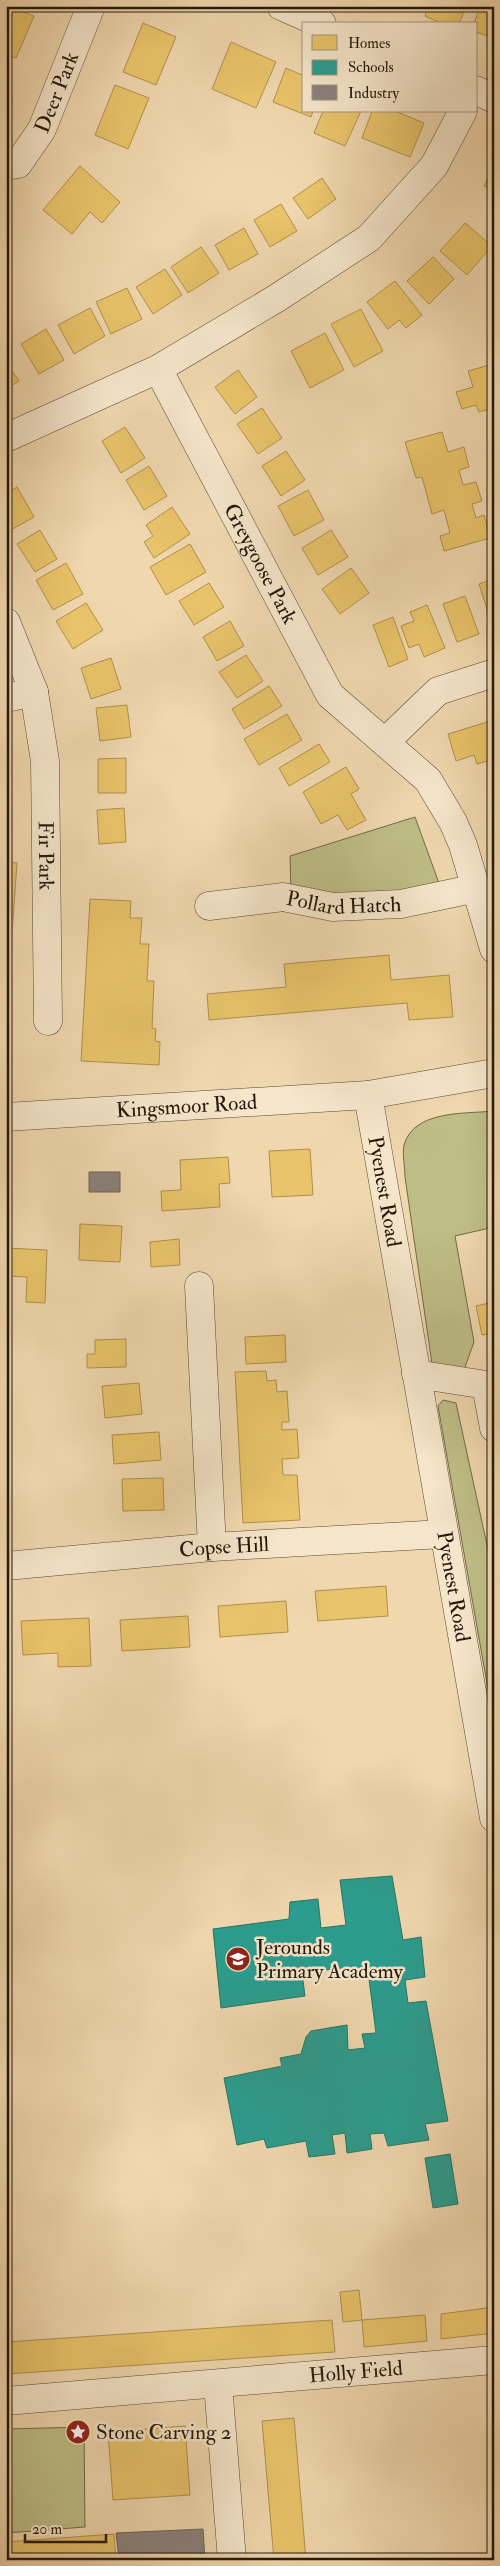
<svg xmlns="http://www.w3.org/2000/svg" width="500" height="2566" font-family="'IM FELL Double Pica',serif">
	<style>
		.green { fill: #bebd86; stroke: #706a48 }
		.homes { fill: #e9c46a; stroke: #ae904e }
		.schools { fill: #2a9d8f; stroke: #287567 }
		.industry { fill: #8a817c; stroke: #6b625a }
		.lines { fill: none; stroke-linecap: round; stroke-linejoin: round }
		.minor-casing { stroke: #564834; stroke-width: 29 }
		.minor { stroke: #f5e5ca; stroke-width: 28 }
		.labels { text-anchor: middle; stroke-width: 5; stroke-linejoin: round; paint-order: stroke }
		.street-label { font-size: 21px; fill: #23180b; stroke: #f5e5ca }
		.poi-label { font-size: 21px; fill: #23180b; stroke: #f5e5ca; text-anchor: start }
	</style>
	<rect width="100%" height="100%" fill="#f0d7ae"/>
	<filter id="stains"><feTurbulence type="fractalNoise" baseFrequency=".004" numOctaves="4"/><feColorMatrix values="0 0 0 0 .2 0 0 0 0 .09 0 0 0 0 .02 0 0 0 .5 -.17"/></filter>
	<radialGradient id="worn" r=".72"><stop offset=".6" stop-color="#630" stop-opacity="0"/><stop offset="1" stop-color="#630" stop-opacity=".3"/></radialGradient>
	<path class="green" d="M415,817L440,886L333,907L291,893L290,856Z
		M494,1111V1227L455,1236L474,1342L464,1370L432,1364L405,1177C405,1167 402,1154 404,1145C414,1110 464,1114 494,1111Z
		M443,1400L456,1403L494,1577V1723L438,1406Z
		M84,2427L85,2527L6,2533V2429Z"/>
	<path class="homes" d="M6,6L34,16L16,58L6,54Z
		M429,6H466L459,24H443L425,16Z
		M480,6H494V38L476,32V24H474Z
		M143,23L176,37L156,85L123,72Z
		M231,42L276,62L256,108L212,89Z
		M286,68L304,76V111H313L311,117L273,102Z
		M115,85L149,98L128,149L95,135Z
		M323,111H361L345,146L314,133Z
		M372,111H395L424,123L410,157L362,138Z
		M80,166L120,202L102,223L90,212L72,234L43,210Z
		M494,166V191L484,186Z
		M322,178L336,199L308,219L293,198Z
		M281,204L297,231L270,247L254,220Z
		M465,223L492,246L467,275L440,251Z
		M244,228L258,254L229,270L215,245Z
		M201,247L219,273L188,293L171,267Z
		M433,257L454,279L429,304L407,281Z
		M165,269L182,295L153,314L136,287Z
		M395,281L422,315L406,328L399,320L388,329L367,302Z
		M127,288L142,319L111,334L96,302Z
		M90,308L105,336L74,354L58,325Z
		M361,309L383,351L354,367L331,324Z
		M46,329L64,360L39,374L21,344Z
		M325,333L344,370L310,388L291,351Z
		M6,362L19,381L6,389Z
		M493,364L494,408L479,412L476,405L462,409L456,392L473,387L468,371Z
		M238,370L257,397L235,414L215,387Z
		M262,408L282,438L258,454L237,424Z
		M125,427L145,458L121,473L102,441Z
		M442,432L448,452L464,447L469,467L459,470L463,485L476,482L482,501L472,504L476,518L484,515L490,538L444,551L440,536L450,533L444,510L432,514L422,477L416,478L405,442Z
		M286,451L305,480L281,496L262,466Z
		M149,466L167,496L144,510L126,480Z
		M17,487L34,517L9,531L6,526V494Z
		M308,490L324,520L294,536L278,506Z
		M172,507L190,534L154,558L144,542L153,536L146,525Z
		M40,530L57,559L35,572L17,544Z
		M331,530L348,557L318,575L302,548Z
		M190,544L206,572L166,595L150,567Z
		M66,563L83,594L53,610L36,580Z
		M351,568L369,593L340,614L322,589Z
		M494,579V628H493L479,584Z
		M209,583L224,607L194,625L179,601Z
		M465,596L479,634L457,642L443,604Z
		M86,603L103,630L73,649L56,621Z
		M427,605L445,648L424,657L419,644L409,648L401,626L414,621L410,612Z
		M393,617L408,659L389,667L373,625Z
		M230,621L244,646L217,661L203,637Z
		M246,655L263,681L237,698L219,672Z
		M111,658L121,689L91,699L81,668Z
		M269,686L282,706L244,729L232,709Z
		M127,705L131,737L100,741L96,708Z
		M287,714L302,740L259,765L244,739Z
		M494,720V759L477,764L474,755L456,761L448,734Z
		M319,744L330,762L289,786L279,768Z
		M126,758V793H98V759Z
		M346,767L359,789L351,794L366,820L347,830L338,815L321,824L303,792Z
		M124,808L126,842L99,844L97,810Z
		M6,862L17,863L6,1017Z
		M90,899L131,901L130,918H142L140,944H149L147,981H154L152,1028L156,1029L155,1041L160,1042L159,1065L81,1061Z
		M389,955L391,980L449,975L453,1017L409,1020L407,1003L209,1020L207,994L286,987L284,964Z
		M310,1149L313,1195L272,1197L269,1151Z
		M228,1157L230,1183L219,1184L220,1207L162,1211L161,1191L181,1190L180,1160Z
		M80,1224L122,1226L120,1262L79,1260Z
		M179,1239L180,1265L151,1267L150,1242Z
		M6,1248L47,1250L45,1303L26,1302L27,1277L6,1276Z
		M494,1302V1333L482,1335L476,1306Z
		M285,1335L286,1362L246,1364L245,1337Z
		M126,1339V1367L87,1368V1354H95V1340Z
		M266,1371L267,1381L276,1380L277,1392L287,1391L289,1422H282V1430L297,1429L299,1458L282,1459L283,1475H297L300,1520L243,1523L235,1372Z
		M139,1383L142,1414L105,1418L102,1386Z
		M159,1432L161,1460L114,1464L112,1435Z
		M163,1478L164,1510L123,1511L122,1479Z
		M386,1586L388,1616L318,1621L315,1591Z
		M286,1601L288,1632L220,1637L218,1606Z
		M188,1616L190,1647L122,1651L120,1620Z
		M89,1618L91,1666L58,1667V1653L23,1655L21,1621Z
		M359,2290L362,2320L343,2322L340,2292Z
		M494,2307V2333L441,2339V2314Z
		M425,2315L427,2341L364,2347L362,2320Z
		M332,2320L335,2352L6,2374V2342Z
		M294,2418L306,2560H274L262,2421Z
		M185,2426L190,2495L113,2500L108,2432Z
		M114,2534L116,2560H6V2542Z"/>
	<path class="schools" d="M392,1876L403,1940L421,1937L425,1977L405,1980L408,2003L426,2001L448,2121L425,2124L429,2140L388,2146L384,2133L370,2134L372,2149L347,2153L345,2133L332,2135L335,2154L309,2157L306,2141L267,2148L264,2139L237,2145L224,2078L282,2066L280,2058L301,2054L306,2037L311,2031L347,2025L348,2050L365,2048L362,2034L376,2033L369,1979H349V1967L302,1973L305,1996L221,2008L213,1929L289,1919L290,1902L318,1899L321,1928L346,1925L340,1880Z
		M450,2154L458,2204L433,2208L425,2158Z"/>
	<path class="industry" d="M89,1172H120V1192H89Z
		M203,2529L205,2560H181V2558L119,2559L116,2533Z"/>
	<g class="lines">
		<defs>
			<g id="minor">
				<path d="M281,6L322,24"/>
				<path d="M476,90L494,99"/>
				<path id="s1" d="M6,166L18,164L42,129L91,6"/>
				<path id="s2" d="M158,369L330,695L428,780L453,822L463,845L494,949"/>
				<path d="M6,438L158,369L277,298L369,238L434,166L463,111"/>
				<path id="s3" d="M6,622L34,692L45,761L48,1021"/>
				<path d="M6,698L34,692"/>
				<path d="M385,742L438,691L494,673"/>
				<path id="s4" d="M209,906L283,897L333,907L401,904L477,888"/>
				<path id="s5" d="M368,1095L494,1818"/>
				<path id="s6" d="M6,1117L368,1095L494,1073"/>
				<path d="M199,1286L212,1547"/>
				<path d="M416,1374L486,1385L494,1428"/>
				<path id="s7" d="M6,1566L212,1547L443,1534"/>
				<path d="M218,2384L232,2560"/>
				<path id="s8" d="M6,2401L494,2360"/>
			</g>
		</defs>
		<use href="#minor" class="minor-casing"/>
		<use href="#minor" class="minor"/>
	</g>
	<defs>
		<symbol id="school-disc" viewBox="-11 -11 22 22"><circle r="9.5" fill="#8f2418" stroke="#f5e5ca"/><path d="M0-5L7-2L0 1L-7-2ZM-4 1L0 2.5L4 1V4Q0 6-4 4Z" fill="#fff"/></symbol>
		<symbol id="sight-disc" viewBox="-11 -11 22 22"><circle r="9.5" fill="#8f2418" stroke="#f5e5ca"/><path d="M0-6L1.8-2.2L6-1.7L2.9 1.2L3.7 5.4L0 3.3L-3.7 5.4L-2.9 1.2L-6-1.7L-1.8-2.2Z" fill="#fff"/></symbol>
	</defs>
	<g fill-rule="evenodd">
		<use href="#school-disc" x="224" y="1945" width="28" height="28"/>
		<use href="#sight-disc" x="64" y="2418" width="28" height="28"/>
	</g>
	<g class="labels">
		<g class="street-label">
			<text dy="7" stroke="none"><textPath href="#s1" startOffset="94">Deer Park</textPath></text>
			<text dy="7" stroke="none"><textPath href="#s2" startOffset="220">Greygoose Park</textPath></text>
			<text dy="7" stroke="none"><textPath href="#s3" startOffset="240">Fir Park</textPath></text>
			<text dy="7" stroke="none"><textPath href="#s4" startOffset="136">Pollard Hatch</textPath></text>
			<text dy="7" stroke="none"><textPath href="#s6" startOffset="181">Kingsmoor Road</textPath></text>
			<text dy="7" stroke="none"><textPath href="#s5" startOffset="98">Pyenest Road</textPath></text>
			<text dy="7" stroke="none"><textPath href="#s7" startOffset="219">Copse Hill</textPath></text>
			<text dy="7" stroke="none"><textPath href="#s5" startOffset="499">Pyenest Road</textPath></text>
			<text dy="7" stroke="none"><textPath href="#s8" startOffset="351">Holly Field</textPath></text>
		</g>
		<g class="poi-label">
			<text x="256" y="1954">Jerounds<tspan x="256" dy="24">Primary Academy</tspan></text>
			<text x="96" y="2439">Stone Carving 2</text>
		</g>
	</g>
	<rect width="500" height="2566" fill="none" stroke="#f0d7ae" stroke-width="25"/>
	<rect x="8" y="8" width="485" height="2551" fill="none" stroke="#23180b" stroke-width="2.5"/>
	<rect x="12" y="12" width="475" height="2541" fill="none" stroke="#23180b"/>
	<rect x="302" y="22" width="175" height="90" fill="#f5e5ca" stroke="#a1937e"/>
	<rect x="312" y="35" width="25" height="15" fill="#e9c46a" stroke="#a1937e"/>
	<text x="348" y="48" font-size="15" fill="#23180b">Homes</text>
	<rect x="312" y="60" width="25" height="15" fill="#2a9d8f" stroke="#a1937e"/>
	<text x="348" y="72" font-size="15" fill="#23180b">Schools</text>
	<rect x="312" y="85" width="25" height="15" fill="#8a817c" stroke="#a1937e"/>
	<text x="348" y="98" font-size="15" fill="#23180b">Industry</text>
	<path d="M25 2534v8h81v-8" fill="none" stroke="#23180b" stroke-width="2.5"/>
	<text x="32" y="2534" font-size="15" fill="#23180b" stroke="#f5e5ca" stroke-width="4" paint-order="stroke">20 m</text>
	<rect width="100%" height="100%" filter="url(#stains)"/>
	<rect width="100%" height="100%" fill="url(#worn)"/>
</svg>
